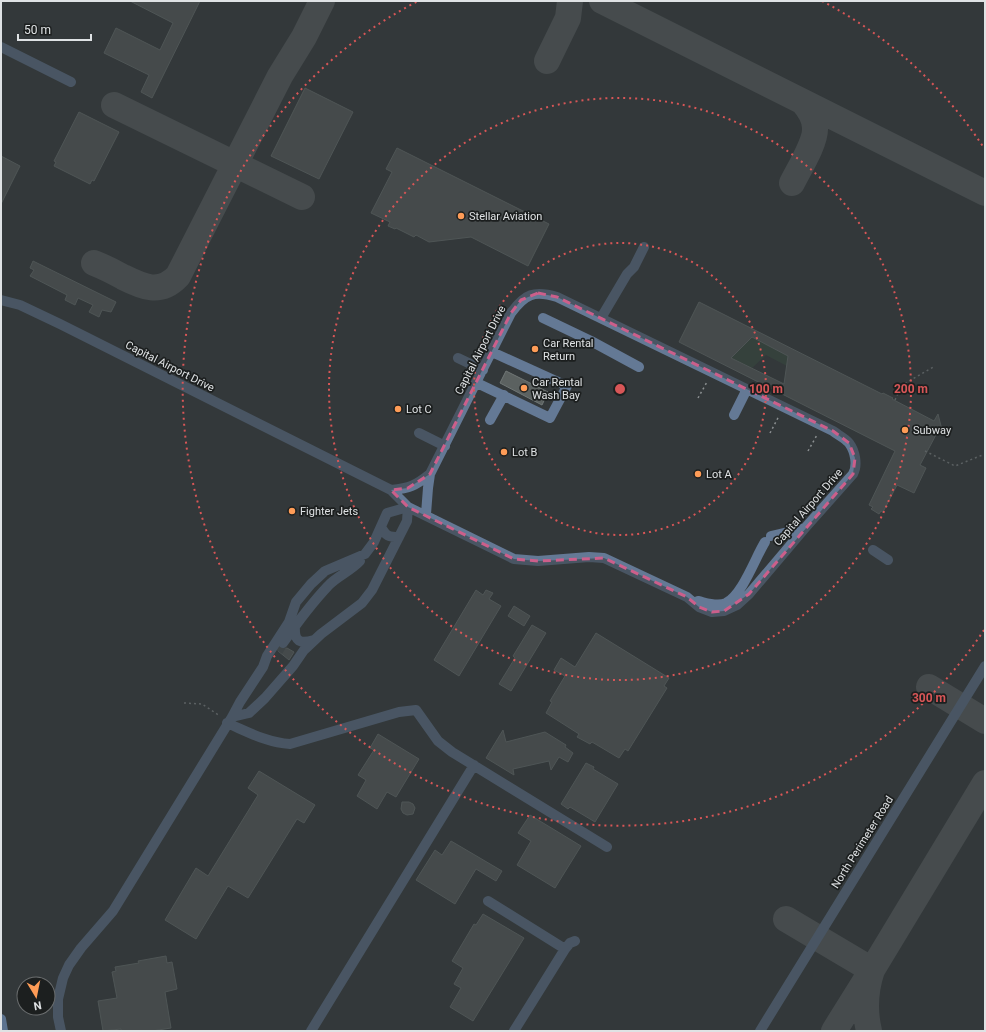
<svg xmlns="http://www.w3.org/2000/svg" width="986" height="1032" font-family="Roboto,sans-serif">
	<style>
		.green { fill: #384d3f }
		.lines { fill: none; stroke-linecap: round; stroke-linejoin: round }
		.taxiway { stroke: #5d6264; stroke-width: 26 }
		.building { fill: #5b6160; stroke: #707776; fill-rule: evenodd }
		.minor-tunnel { stroke: #4d5254; stroke-width: 10; stroke-dasharray: 10 5; stroke-linecap: butt }
		.path { stroke: #8c9092; stroke-width: 1.5; stroke-dasharray: 2 3; stroke-linecap: butt }
		.minor { stroke: #647995; stroke-width: 10 }
		.major { stroke: #8eb9f3; stroke-width: 10 }
		.marked { fill: none; stroke: #cc5f8b; stroke-width: 3; stroke-dasharray: 8 5; stroke-linejoin: round }
		.ring { fill: none; stroke: #d85657; stroke-width: 2; stroke-dasharray: 2 4 }
		.poi-dot { fill: #fe9c57; stroke: #1c1f1f; stroke-width: 1.5 }
		.labels { text-anchor: middle; stroke-width: 3.5; stroke-linejoin: round; paint-order: stroke }
		.poi-label { font-size: 11px; fill: #dfe2e4; stroke: #1c1f1f; text-anchor: start }
		.street-label { font-size: 11px; fill: #dfe2e4; stroke: #1c1f1f }
		.centre { fill: #d85657; stroke: #1c1f1f; stroke-width: 2 }
		.ring-label { font-size: 12px; text-anchor: middle; font-weight: bold; fill: #d85657; stroke: #1c1f1f; stroke-width: 3.5; stroke-linejoin: round; paint-order: stroke }
	</style>
	<rect width="100%" height="100%" fill="#33383a"/>
	<path class="green" d="M752,337L788,356L787,366L766,355L752,368L731,358Z"/>
	<g class="lines">
		<path class="taxiway" d="M602,1L985,193
			M547,61L568,18L570,1
			M114,105L302,197
			M792,183C799,169 816,142 815,128C815,117 809,109 803,102
			M94,263C104,267 114,272 123,277C143,287 160,295 178,276L280,76L304,37L322,1
			M929,687L985,721
			M786,919L872,970C865,991 864,1010 869,1031
			M834,1031L872,970L985,783"/>
	</g>
	<path class="building" d="M130,1H200L152,98L141,92L149,75L104,53L116,28L160,50L173,23Z
		M305,88L353,112L319,179L271,156Z
		M79,112L119,132L94,181L92,180L90,184L54,166L56,162L54,161Z
		M397,148L549,224L528,266L471,237L429,242L416,235L414,237L396,228L395,229L388,226L390,222L371,213L392,172L386,169Z
		M1,156L20,166L1,204Z
		M33,261L116,302L111,312L102,310L99,317L89,312L93,305L78,298L75,305L65,300L67,295L30,276L34,270L30,268Z
		M699,302L882,394L883,393L893,398L892,399L934,421L938,414L942,430L938,431L920,465L926,468L914,493L897,485L883,512L881,511L879,514L871,509L873,507L869,505L895,451L679,342ZM752,337L788,356L784,384L731,358Z
		M506,371L548,392L542,405L500,383Z
		M476,590L483,595L486,590L493,593L489,599L501,606L459,676L434,660Z
		M514,606L530,616L524,626L508,616Z
		M532,625L546,633L511,691L499,684L515,658L513,656Z
		M596,633L669,678L664,686L667,688L628,751L625,749L619,758L592,742L590,744L577,737L579,734L546,713L552,702L550,701L565,676L554,670L561,658L575,667Z
		M280,648L283,649L287,648L294,652L289,660L278,651Z
		M503,730L506,742L545,732L566,745L565,747L573,753L568,762L559,757L551,770L549,761L513,769L514,775L486,758Z
		M378,734L419,759L396,797L387,792L377,809L357,796L366,780L358,775L374,750L370,748Z
		M586,763L594,767L593,769L618,784L595,822L570,807L568,809L561,804Z
		M259,771L315,805L304,823L297,819L248,898L228,886L196,939L165,920L196,868L208,876L258,795L248,788Z
		M402,802H409L413,804L415,808L413,814L407,815L403,813L401,809Z
		M530,815L581,846L555,888L517,865L531,841L518,833Z
		M451,841L502,871L496,881L476,869L455,904L416,880L435,850L442,855Z
		M483,914L524,938L473,1021L450,1007L461,988L454,984L463,968L452,961L474,924L476,925Z
		M166,956L167,963L172,962L177,989L165,992L171,1028L152,1031H121V1029L103,1031L98,1001L117,998L112,972L116,971L115,967L139,963L138,961Z"/>
	<g class="lines">
		<path class="minor-tunnel" d="M278,651L283,643"/>
		<path class="path" d="M698,398L707,382
			M895,400L902,385L935,366
			M770,433L779,416
			M808,451L817,435
			M925,451L955,466L985,454
			M184,703L202,704L220,716"/>
		<path class="minor" d="M1,47L71,82
			M1,300L20,305L60,324L391,490L408,507L514,559L538,561L589,557L604,558L687,597L699,607L712,612L724,611L737,605L749,594L805,528L853,474C858,465 855,451 849,443C845,438 838,435 833,431L557,297C534,290 525,294 511,313L430,474L428,488L426,514
			M543,318L591,341L639,367
			M601,318L627,274L634,267L644,247
			M458,358L483,370
			M477,383L550,418L567,386L492,352
			M734,415L747,389
			M490,420L504,395
			M419,433L445,446
			M391,490C410,488 415,486 430,474
			M381,527C386,536 388,537 399,537
			M771,536L805,528
			M873,550L888,560
			M698,601C707,603 717,607 726,603C743,594 755,558 765,542
			M294,625L295,626C294,642 300,644 314,640
			M283,643C297,623 311,604 328,586C337,576 351,571 360,561
			M232,717L249,713L265,698L293,666L304,650L321,634L362,603L372,590L407,521L408,507
			M227,723C248,732 268,743 290,744L399,712L416,710L438,741L452,752L607,847
			M488,901L565,949L514,1031
			M565,949L570,943L575,941
			M61,1031L58,1017V999L63,978L69,965L81,948L113,911L232,717L240,702L263,667L267,656L289,622L296,602L311,584L325,571L365,554L374,542L387,513L408,507
			M311,1031L474,765
			M760,1031L985,666"/>
		<path class="major" d="M1,1019L3,1031"/>
	</g>
	<path d="M0 0H986V1032H0ZM538,293L557,297L833,431L849,443L855,458L853,474L749,594L724,611L712,612L699,607L687,597L604,558L538,561L514,559L408,507L391,490L408,488L430,474L511,313L521,300Z" fill="#33383a" fill-opacity=".55" fill-rule="evenodd"/>
	<path class="marked" d="M538,293L557,297L833,431L849,443L855,458L853,474L749,594L724,611L712,612L699,607L687,597L604,558L538,561L514,559L408,507L391,490L408,488L430,474L511,313L521,300Z"/>
	<g class="ring">
		<circle cx="620" cy="389" r="146"/>
		<circle cx="620" cy="389" r="291"/>
		<path d="M984 630A437 437 0 1 1 418 1M822 1A437 437 0 0 1 984 148"/>
	</g>
	<g class="poi-dot">
		<circle cx="461" cy="216" r="4"/>
		<circle cx="535" cy="349" r="4"/>
		<circle cx="524" cy="388" r="4"/>
		<circle cx="398" cy="409" r="4"/>
		<circle cx="905" cy="430" r="4"/>
		<circle cx="504" cy="452" r="4"/>
		<circle cx="698" cy="474" r="4"/>
		<circle cx="292" cy="511" r="4"/>
	</g>
	<g class="labels">
		<g class="poi-label">
			<text x="469" y="220">Stellar Aviation</text>
			<text x="543" y="347">Car Rental<tspan x="543" dy="13">Return</tspan></text>
			<text x="532" y="386">Car Rental<tspan x="532" dy="13">Wash Bay</tspan></text>
			<text x="406" y="413">Lot C</text>
			<text x="913" y="434">Subway</text>
			<text x="512" y="456">Lot B</text>
			<text x="706" y="478">Lot A</text>
			<text x="300" y="515">Fighter Jets</text>
		</g>
		<g class="street-label">
			<text transform="translate(480 350) rotate(-63)" y="4">Capital Airport Drive</text>
			<text transform="translate(170 366) rotate(27)" y="4">Capital Airport Drive</text>
			<text transform="translate(808 507) rotate(-49)" y="4">Capital Airport Drive</text>
			<text transform="translate(862 842) rotate(-58)" y="4">North Perimeter Road</text>
		</g>
	</g>
	<circle cx="620" cy="389" r="6" class="centre"/>
	<g class="ring-label">
		<text x="766" y="393">100 m</text>
		<text x="911" y="393">200 m</text>
		<text x="929" y="702">300 m</text>
	</g>
	<rect width="986" height="1032" fill="none" stroke="#dfe2e4" stroke-width="4"/>
	<g transform="translate(36 996) rotate(170)"><circle r="19" fill="#1c1f1f" stroke="#6a6d6e"/>
	<path d="M0-3L7 15L0 10L-7 15Z" fill="#fe9c57"/>
	<text y="-6" font-size="11" font-weight="bold" text-anchor="middle" fill="#dfe2e4">N</text>
	</g>
	<path d="M18 34v6h73v-6" fill="none" stroke="#dfe2e4" stroke-width="2"/>
	<text x="24" y="34" font-size="12" fill="#dfe2e4" stroke="#1c1f1f" stroke-width="3" paint-order="stroke">50 m</text>
</svg>
